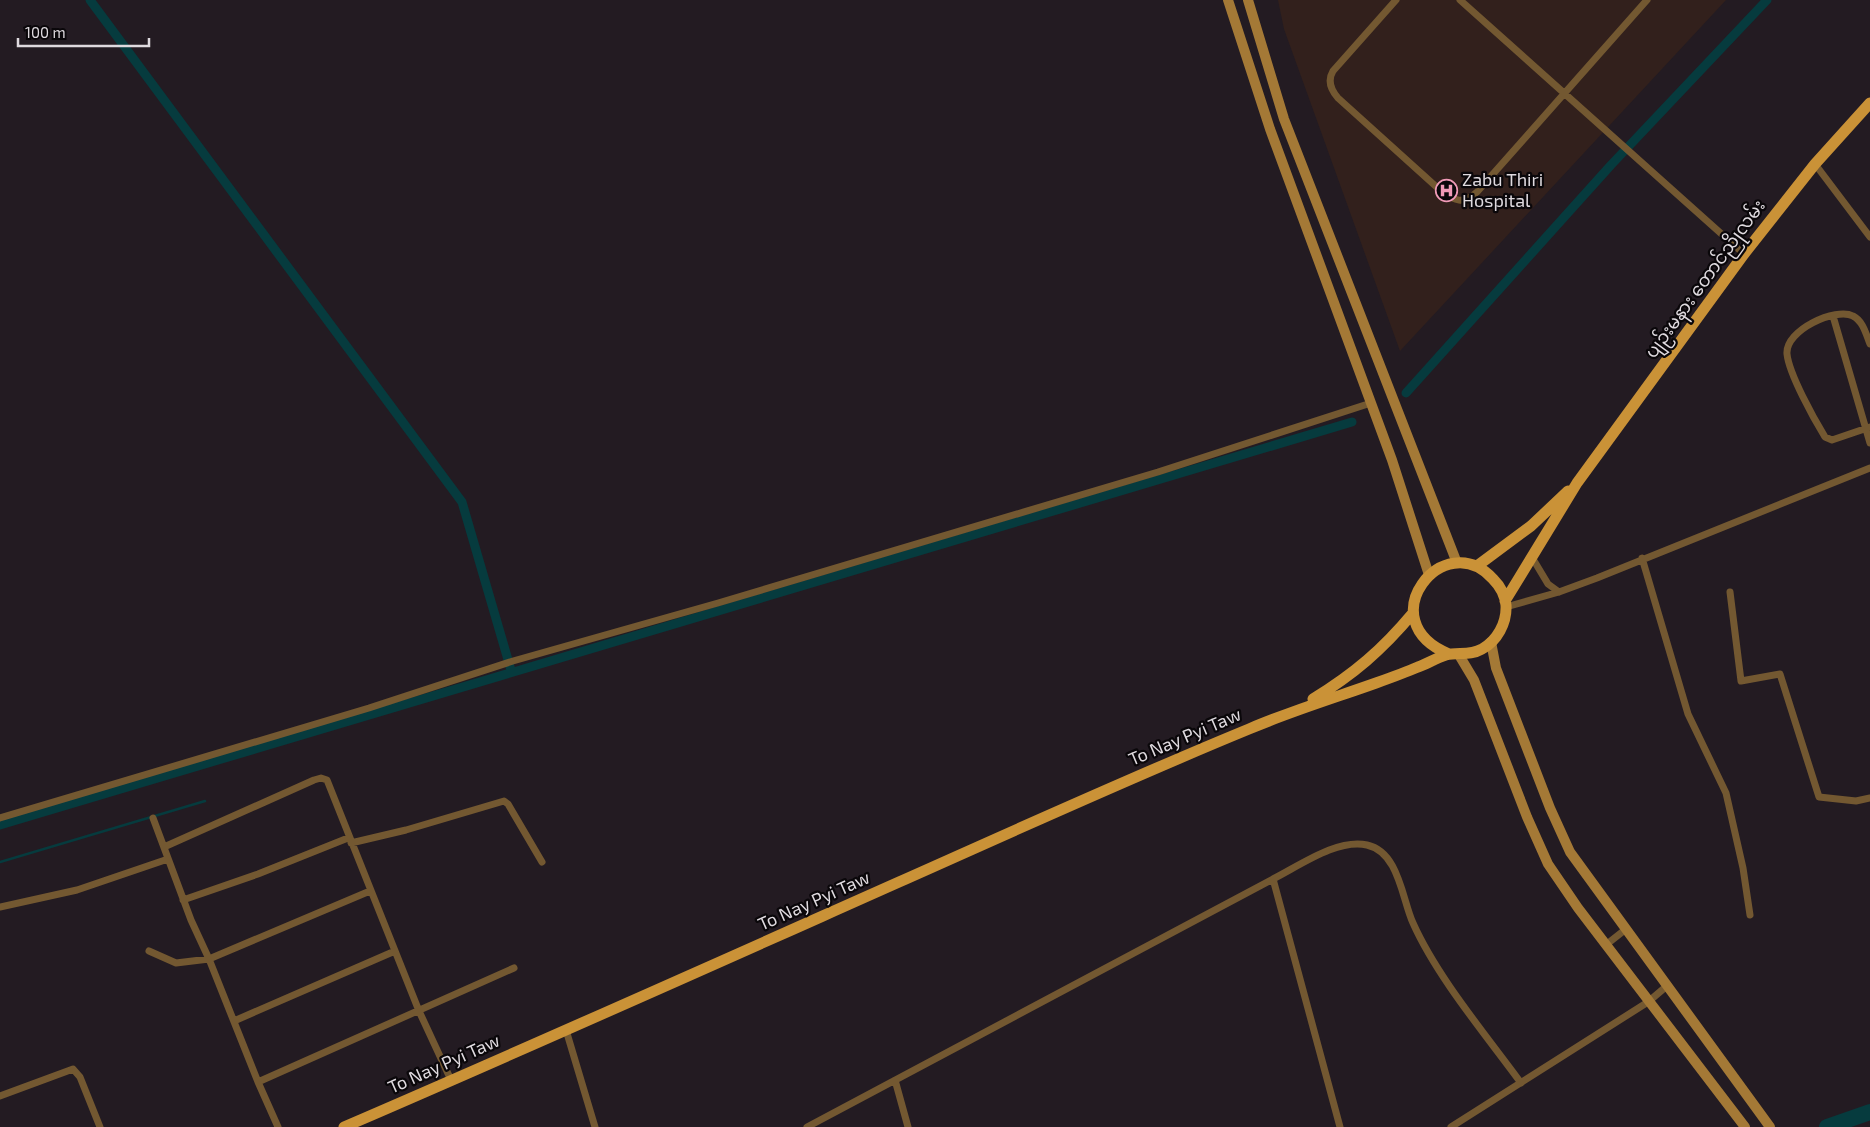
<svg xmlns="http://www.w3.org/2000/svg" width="1870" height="1127" font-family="'Exo 2','Noto Sans Myanmar',sans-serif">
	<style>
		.medical { fill: #32201c }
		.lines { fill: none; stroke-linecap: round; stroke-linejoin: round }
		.stream { stroke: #063b3e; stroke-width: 2.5 }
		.canal { stroke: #063b3e; stroke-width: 9 }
		.river { stroke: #063b3e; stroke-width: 16 }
		.minor { stroke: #735831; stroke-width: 7 }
		.secondary { stroke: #a47936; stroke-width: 10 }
		.primary { stroke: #ca9237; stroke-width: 11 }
		.labels { text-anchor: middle; stroke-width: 4.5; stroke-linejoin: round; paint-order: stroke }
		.poi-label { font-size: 18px; fill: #dfdadf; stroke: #0a070a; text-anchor: start }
		.street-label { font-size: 18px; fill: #dfdadf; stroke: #0a070a }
	</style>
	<rect width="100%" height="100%" fill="#231b22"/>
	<path class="medical" d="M1278,0H1726L1400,351L1284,29Z"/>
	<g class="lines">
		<path class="stream" d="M0,862L205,801"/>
		<path class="canal" d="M90,0L462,502L511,670
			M1406,393L1611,165L1767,0
			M0,825L1352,422"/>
		<path class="river" d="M1827,1127L1870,1112"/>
		<path class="minor" d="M1396,0L1333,71C1327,81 1331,90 1338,98L1441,191C1455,201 1463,205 1477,192L1647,0
			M1460,0L1744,254
			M1815,164L1870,237
			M1833,316L1870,443
			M1870,344C1866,334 1863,321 1853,316C1836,307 1785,330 1787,354C1789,374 1814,419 1825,437L1832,440L1870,427
			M1642,558L1688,714L1726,793L1743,868L1750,915
			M1533,559L1548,584L1559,592
			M1730,592L1741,681L1780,674L1819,797L1856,801L1870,798
			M1506,607L1559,592L1597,578L1870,468
			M0,818L369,708L513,661L718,603L1158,472L1371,403
			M153,818L191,920L209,959L258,1082L514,968
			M351,843L406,830L504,801L508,804L542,862
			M164,847L314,780L321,778L327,780L419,1011L451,1080
			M1273,879L1340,1127
			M183,900L258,874L348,838
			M0,907L77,890L168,859
			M1607,944L1626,929
			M149,951L176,963L209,959L370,891
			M234,1021L395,951
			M566,1030L595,1127
			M895,1080L908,1127
			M258,1082L278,1127
			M0,1096L73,1069L80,1077L100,1127
			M807,1127L1273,879C1299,866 1338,838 1367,845C1399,852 1402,899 1413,923C1437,977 1486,1035 1521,1083
			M1451,1127L1648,1002L1668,985"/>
		<path class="secondary" d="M1228,0L1270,129L1392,460L1429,575
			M1248,0L1284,119L1457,563
			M1491,642L1496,668L1550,808L1570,852L1770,1127
			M1459,655L1474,680L1527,817L1548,864L1578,908L1745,1127"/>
		<path class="primary" d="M1477,566L1531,526L1568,491
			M1505,601L1577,483L1744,254L1815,164L1870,103
			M1313,699C1354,674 1382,650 1413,613
			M344,1127C530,1047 715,964 899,882C1016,830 1132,777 1249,729C1291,711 1334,698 1376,683C1390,678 1404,673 1418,667C1427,664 1436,658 1446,655C1458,652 1470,656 1482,649C1497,641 1507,623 1506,605C1505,596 1500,586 1493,579C1444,525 1368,621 1449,654"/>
	</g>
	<defs>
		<symbol id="hospital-ring" viewBox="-11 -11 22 22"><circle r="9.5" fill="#0a070a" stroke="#f09ab7" stroke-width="1.5"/><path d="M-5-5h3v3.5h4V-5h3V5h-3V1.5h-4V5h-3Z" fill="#f09ab7"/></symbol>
	</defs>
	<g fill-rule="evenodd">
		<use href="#hospital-ring" x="1434" y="178" width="25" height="25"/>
	</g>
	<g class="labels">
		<g class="poi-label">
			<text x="1462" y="186">Zabu Thiri<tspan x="1462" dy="21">Hospital</tspan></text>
		</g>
		<g class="street-label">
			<text transform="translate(1705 279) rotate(-54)" y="6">ပျဉ်းမနား တောင်ညိုလမ်း</text>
			<text transform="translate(1185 737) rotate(-23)" y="6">To Nay Pyi Taw</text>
			<text transform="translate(814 901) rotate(-24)" y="6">To Nay Pyi Taw</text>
			<text transform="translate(444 1064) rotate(-24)" y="6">To Nay Pyi Taw</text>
		</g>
	</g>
	<path d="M18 38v8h131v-8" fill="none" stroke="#dfdadf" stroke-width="2.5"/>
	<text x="25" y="38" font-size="15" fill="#dfdadf" stroke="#0a070a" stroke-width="4" paint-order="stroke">100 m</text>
</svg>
